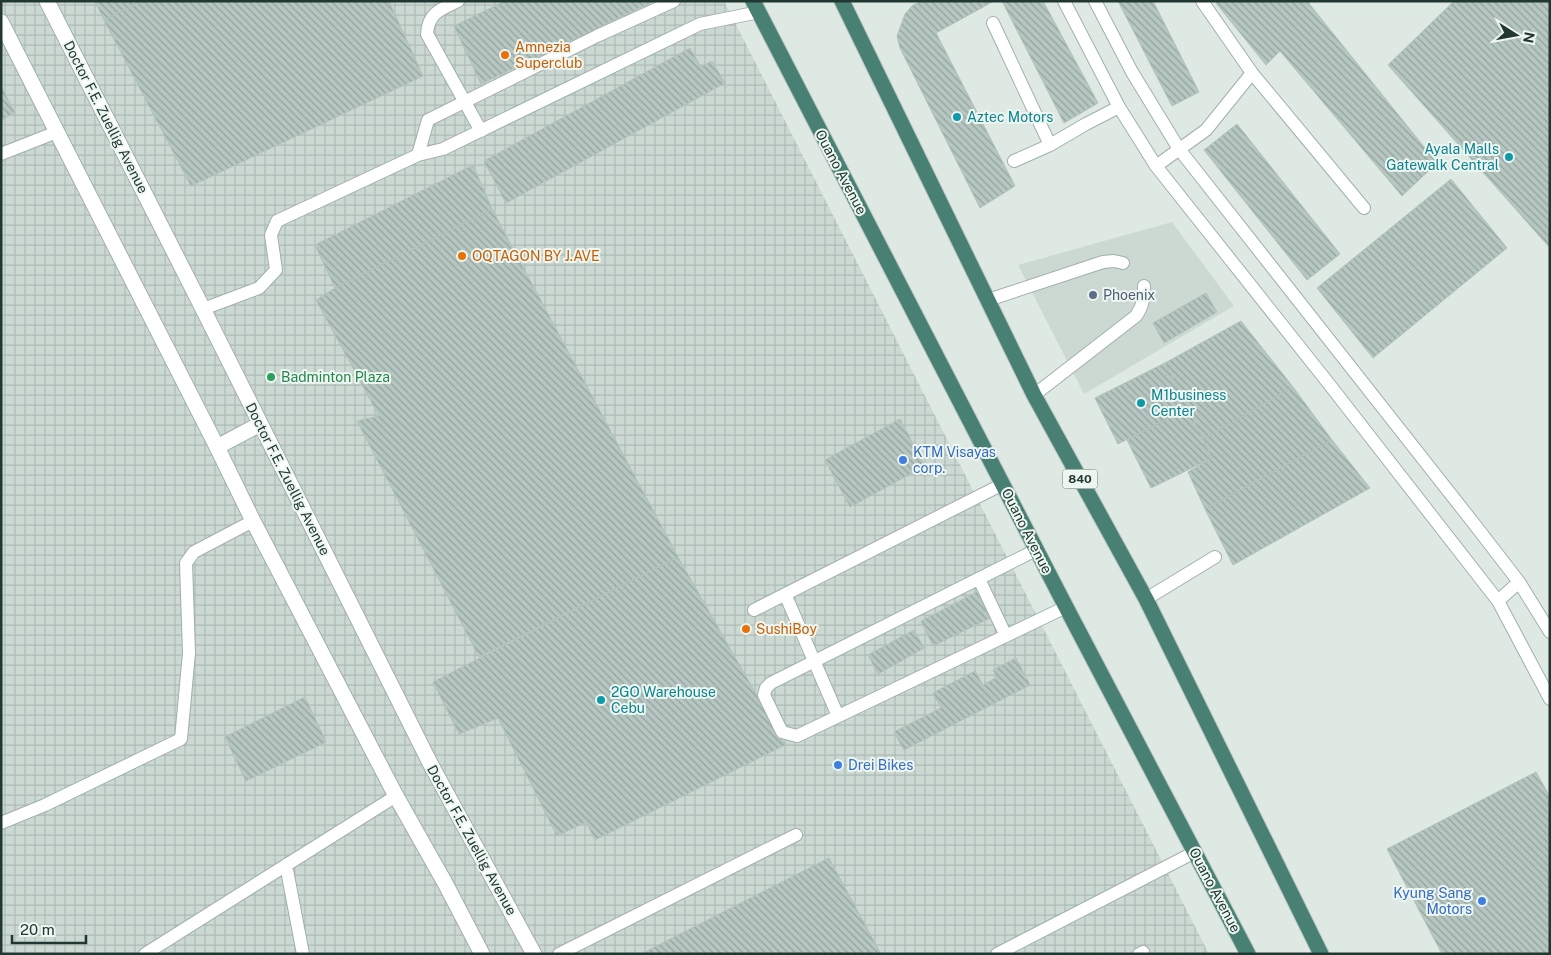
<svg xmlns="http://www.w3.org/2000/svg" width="1551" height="955" font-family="'Public Sans',sans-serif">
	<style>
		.built { fill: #ccd9d3 }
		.industrial { fill: url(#industrial-grid) }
		.building { fill: url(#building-back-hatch); stroke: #b1c2bb }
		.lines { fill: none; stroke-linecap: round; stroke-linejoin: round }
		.service-casing { stroke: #a1b0ab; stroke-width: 14 }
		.tertiary-casing { stroke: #a1b0ab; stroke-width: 17 }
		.trunk-casing { stroke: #bcc3c1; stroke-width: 17 }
		.service { stroke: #fff; stroke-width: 12 }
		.tertiary { stroke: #fff; stroke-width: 15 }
		.trunk { stroke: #488073; stroke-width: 15 }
		.food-dot { fill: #e8710a; stroke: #eef6f2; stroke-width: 2 }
		.culture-dot { fill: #0f9aa8; stroke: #eef6f2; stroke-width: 2 }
		.service-dot { fill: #5c6f8a; stroke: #eef6f2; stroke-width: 2 }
		.leisure-dot { fill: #2e9e5b; stroke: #eef6f2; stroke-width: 2 }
		.shop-dot { fill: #3f7fe0; stroke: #eef6f2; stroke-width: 2 }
		.labels { text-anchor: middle; stroke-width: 4; stroke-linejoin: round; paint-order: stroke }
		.shield { fill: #eef6f2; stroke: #5e716b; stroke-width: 1 }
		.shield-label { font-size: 12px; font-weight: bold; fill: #203831 }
		.food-label { font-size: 14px; fill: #c56008; stroke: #eef6f2; text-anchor: start }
		.street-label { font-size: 14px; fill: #203831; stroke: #eef6f2 }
		.culture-label { font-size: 14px; fill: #0d838f; stroke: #eef6f2; text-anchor: start }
		.service-label { font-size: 14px; fill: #4e5e75; stroke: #eef6f2; text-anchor: start }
		.leisure-label { font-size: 14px; fill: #27864d; stroke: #eef6f2; text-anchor: start }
		.shop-label { font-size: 14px; fill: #366cbe; stroke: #eef6f2; text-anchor: start }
	</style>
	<defs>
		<pattern id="industrial-grid" width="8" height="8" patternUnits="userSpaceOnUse" patternTransform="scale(1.25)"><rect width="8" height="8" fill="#ccd9d3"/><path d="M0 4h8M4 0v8" fill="none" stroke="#afbbb6"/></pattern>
		<pattern id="building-back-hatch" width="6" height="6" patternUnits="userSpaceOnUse" patternTransform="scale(1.25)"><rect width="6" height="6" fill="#b6c6c0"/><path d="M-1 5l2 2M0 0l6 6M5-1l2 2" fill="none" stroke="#94a29d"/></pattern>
	</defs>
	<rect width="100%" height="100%" fill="#dee9e4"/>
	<path class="built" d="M1172,222L1234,306L1084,394L1018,265Z"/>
	<path class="industrial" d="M1,1H724L1208,952L1204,954H1Z"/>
	<path class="building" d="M95,1H142L104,20Z
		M142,1H389L423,76L191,186L104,20Z
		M505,1H654L481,84L454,26Z
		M921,1H994L936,33L1015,186L980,208L900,48L897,36L905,14L912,6Z
		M1002,1H1043L1098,103L1064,123Z
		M1118,1H1153L1199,92L1172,106Z
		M1217,1H1307L1437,163L1402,196L1280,51L1266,65L1216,3Z
		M1454,1H1550V248L1388,65Z
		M690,48L701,67L712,61L725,83L506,203L484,161Z
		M1,86L15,113L1,120Z
		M1237,124L1340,254L1307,280L1204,150Z
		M473,165L492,209L335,288L315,245Z
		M1451,179L1507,248L1373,358L1317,288Z
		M492,209L678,557L479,657L357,421L379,416L316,300L335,288Z
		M1206,293L1217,312L1164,343L1153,323Z
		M1241,321L1293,387L1203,439L1165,363Z
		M1165,363L1188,408L1118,444L1095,398Z
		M1293,387L1332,440L1205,509L1188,472L1212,458L1203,439Z
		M1188,408L1212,458L1151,488L1127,440Z
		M900,419L925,466L850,507L825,460Z
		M1332,440L1370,488L1233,565L1205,509Z
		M678,557L785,745L595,840L586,822L557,836L498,718L459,734L433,682Z
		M977,592L990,618L933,646L921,621Z
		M914,630L924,648L878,674L868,655Z
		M1016,658L1030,685L904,750L894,732L941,708L933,693L975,671L983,685L997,677L993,670Z
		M305,697L326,742L246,781L225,737Z
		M1536,772L1550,797V954H1442L1387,849Z
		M829,858L881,954H641Z"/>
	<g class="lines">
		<defs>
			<path id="service" d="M458,1C441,9 428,13 427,34L481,131
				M1064,1L1119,107L1156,166L1329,384L1498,601L1550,699
				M1095,1L1132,72L1179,149L1475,525L1519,582L1550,632
				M1202,1L1252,73L1364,208
				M993,23L1050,145
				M1,154L57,132
				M418,155L428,120L597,36L674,1
				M1014,161L1050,145L1086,124L1119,107
				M1156,166L1206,130L1252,73
				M988,300L1103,262L1114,261L1123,263
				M203,309L259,288L276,270L271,235L277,221L418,155L443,149L700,24L759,12
				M1034,395L1136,316C1143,306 1144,298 1144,286
				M1036,550L771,683L766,688L764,695L782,732L797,736L1066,607
				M979,579L1006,636
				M785,594L838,716
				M1146,599L1215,557
				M1498,601L1519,582
				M754,610L1003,484
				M1,823L45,805L181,739L189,653L186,563L194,552L253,521
				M286,865L303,954
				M145,954L396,796
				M559,954L796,835
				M997,954L1195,852
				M1139,954L1143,952"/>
			<path id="tertiary" d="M47,1L203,309L431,765L534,954
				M1,22L217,447L253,521L396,796L445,883L482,954
				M217,447L260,424"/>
			<path id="trunk" d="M753,1L1066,607L1248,954
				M842,1L1034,395L1146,599L1321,954"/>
		</defs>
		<use href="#service" class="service-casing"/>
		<use href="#tertiary" class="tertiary-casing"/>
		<use href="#trunk" class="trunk-casing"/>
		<use href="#service" class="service"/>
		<use href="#tertiary" class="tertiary"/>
		<use href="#trunk" class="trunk"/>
	</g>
	<g class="food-dot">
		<circle cx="505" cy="55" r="5"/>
		<circle cx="462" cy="256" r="5"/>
		<circle cx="746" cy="629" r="5"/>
	</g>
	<g class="culture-dot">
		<circle cx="957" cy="117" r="5"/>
		<circle cx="1509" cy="157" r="5"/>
		<circle cx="1141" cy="403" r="5"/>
		<circle cx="601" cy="700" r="5"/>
	</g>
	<circle class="service-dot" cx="1093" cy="295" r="5"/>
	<circle class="leisure-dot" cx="271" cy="377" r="5"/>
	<g class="shop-dot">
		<circle cx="903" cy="460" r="5"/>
		<circle cx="838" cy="765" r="5"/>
		<circle cx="1482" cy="901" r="5"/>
	</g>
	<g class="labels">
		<rect class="shield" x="1062.5" y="469.5" width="35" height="19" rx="4"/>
		<g class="shield-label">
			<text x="1080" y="483">840</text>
		</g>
		<g class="food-label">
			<text x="515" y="52">Amnezia<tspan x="515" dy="16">Superclub</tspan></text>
			<text x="472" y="261">OQTAGON BY J.AVE</text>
			<text x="756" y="634">SushiBoy</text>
		</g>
		<g class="street-label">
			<text transform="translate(106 117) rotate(63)" y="5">Doctor F.E. Zuellig Avenue</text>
			<text transform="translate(841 172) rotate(62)" y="5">Ouano Avenue</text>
			<text transform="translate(288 479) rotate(63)" y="5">Doctor F.E. Zuellig Avenue</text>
			<text transform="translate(1027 531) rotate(63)" y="5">Ouano Avenue</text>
			<text transform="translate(472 840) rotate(61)" y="5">Doctor F.E. Zuellig Avenue</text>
			<text transform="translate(1215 890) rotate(62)" y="5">Ouano Avenue</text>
		</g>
		<g class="culture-label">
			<text x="967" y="122">Aztec Motors</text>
			<text x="1499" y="154" text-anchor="end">Ayala Malls<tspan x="1499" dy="16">Gatewalk Central</tspan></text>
			<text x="1151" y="400">M1business<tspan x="1151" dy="16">Center</tspan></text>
			<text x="611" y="697">2GO Warehouse<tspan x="611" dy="16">Cebu</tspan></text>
		</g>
		<g class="service-label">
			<text x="1103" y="300">Phoenix</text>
		</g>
		<g class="leisure-label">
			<text x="281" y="382">Badminton Plaza</text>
		</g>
		<g class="shop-label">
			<text x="913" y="457">KTM Visayas<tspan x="913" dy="16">corp.</tspan></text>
			<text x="848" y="770">Drei Bikes</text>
			<text x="1472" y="898" text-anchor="end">Kyung Sang<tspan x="1472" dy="16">Motors</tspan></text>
		</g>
	</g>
	<rect width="1551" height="955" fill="none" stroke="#203831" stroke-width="5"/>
	<g transform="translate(1516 35) rotate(101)" stroke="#eef6f2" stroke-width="4" paint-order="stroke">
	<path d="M0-4L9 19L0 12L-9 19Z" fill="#203831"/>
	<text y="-8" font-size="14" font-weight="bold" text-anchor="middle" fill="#203831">N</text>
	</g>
	<path d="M12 935v8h74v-8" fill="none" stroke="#203831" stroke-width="2.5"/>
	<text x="20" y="935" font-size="15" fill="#203831" stroke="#eef6f2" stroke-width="4" paint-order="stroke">20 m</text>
</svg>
